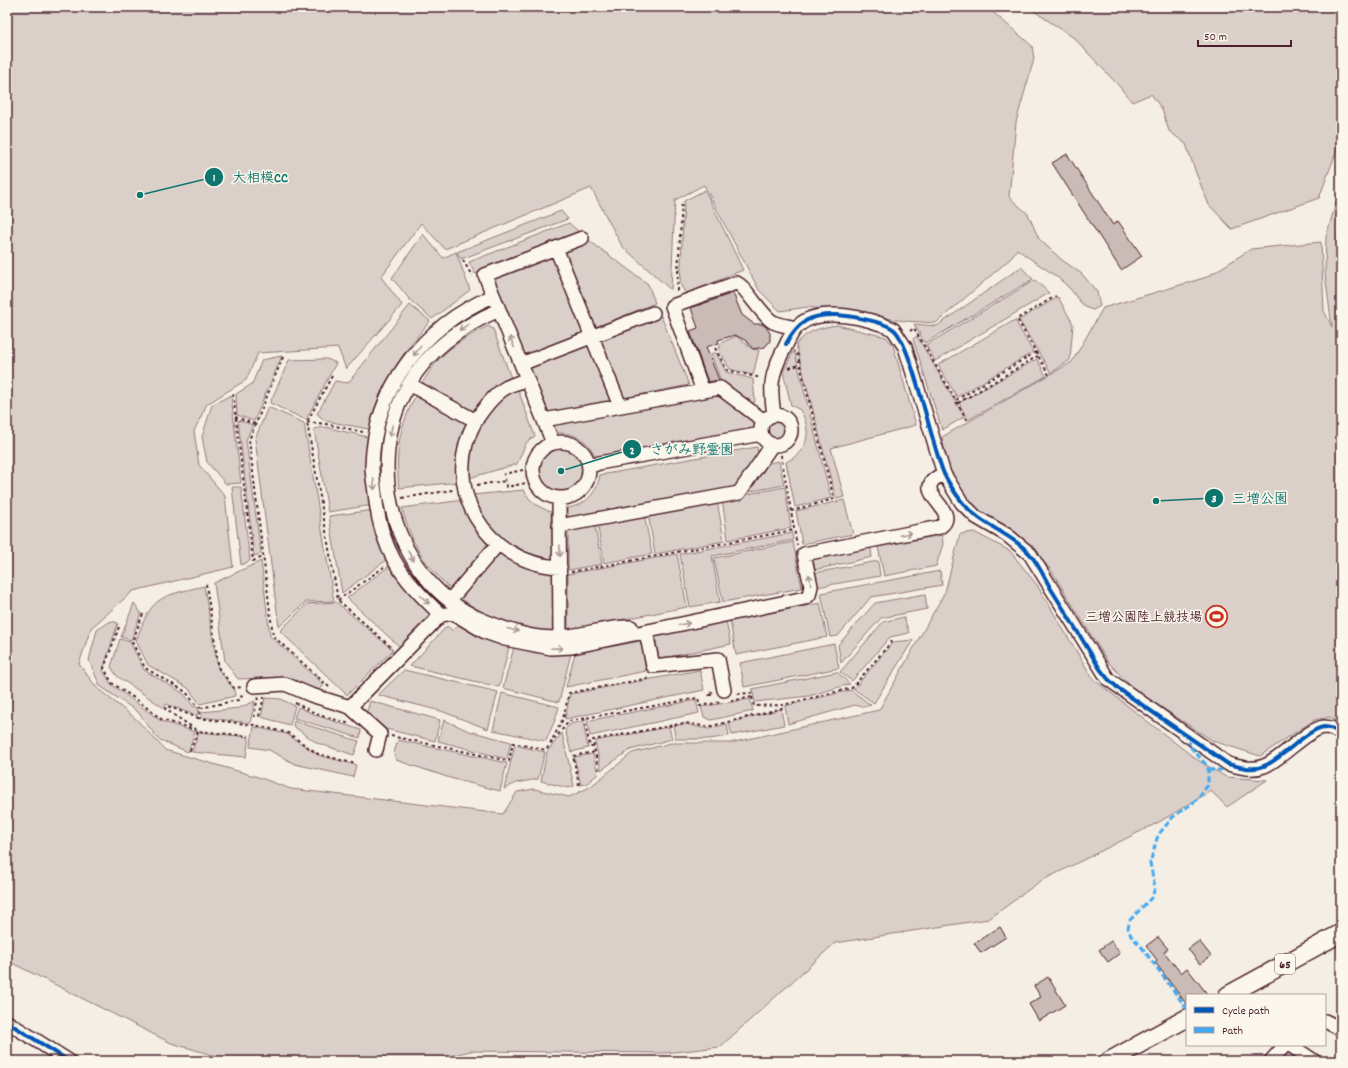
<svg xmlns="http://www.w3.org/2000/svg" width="1348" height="1068" font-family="Dekko,'Klee One',sans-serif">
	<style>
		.green { fill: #dbd0c9; stroke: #92787a }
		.building { fill: #cabbb6; stroke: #4a1f2b }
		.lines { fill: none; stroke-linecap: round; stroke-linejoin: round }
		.minor-casing { stroke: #4a1f2b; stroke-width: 16 }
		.major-casing { stroke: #4a1f2b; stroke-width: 20 }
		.path { stroke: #4a1f2b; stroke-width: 2; stroke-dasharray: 3 3; stroke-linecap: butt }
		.minor { stroke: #fbf7ec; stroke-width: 13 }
		.major { stroke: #fbf7ec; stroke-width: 17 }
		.quiet { stroke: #3fa9f5; stroke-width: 3; stroke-dasharray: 6 3; stroke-linecap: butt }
		.cycleway-casing { stroke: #fbf7ec; stroke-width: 6 }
		.cycleway { stroke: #0057b8; stroke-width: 4 }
		.oneway { stroke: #ab9695 }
		.labels { text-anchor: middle; stroke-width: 3; stroke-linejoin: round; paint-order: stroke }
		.shield { fill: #fbf7ec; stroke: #7f6065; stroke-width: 1 }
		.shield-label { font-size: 12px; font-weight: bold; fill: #4a1f2b }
		.poi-label { font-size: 13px; font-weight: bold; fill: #4a1f2b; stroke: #fbf7ec; text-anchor: end }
		.leader { fill: none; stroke: #0f766e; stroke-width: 1.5 }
		.callout-dot { fill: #0f766e; stroke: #fbf7ec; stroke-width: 1.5 }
		.mark-label { font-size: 12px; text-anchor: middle; font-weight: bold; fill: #fff }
		.callout-label { font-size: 14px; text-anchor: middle; font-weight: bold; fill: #0f766e; stroke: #fbf7ec; stroke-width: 3; stroke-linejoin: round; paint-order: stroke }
	</style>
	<rect width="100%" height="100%" fill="#f4eee4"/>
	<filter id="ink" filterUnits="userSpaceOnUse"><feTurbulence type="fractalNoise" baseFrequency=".025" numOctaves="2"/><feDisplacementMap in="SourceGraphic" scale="8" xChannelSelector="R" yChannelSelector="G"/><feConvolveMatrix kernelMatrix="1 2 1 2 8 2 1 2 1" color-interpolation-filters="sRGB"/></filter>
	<g filter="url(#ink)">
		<path class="green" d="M7,7H987L1032,46L1034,59L1016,122L1009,197L1028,214L1039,239L1062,260L1082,274L1097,292L1100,306L1093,310C1081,307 1079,299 1071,290C1056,273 1034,263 1017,249L1010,259L936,323L905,321L808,307L780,311L759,290L704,185L675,200L671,290L622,246L591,188L445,249L421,223L381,277L402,305L346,369L338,348L258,353L246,380L207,404L194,431L199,465L225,496L233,567L133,591L91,628L79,664L97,688L136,719L165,750L258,777L291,789L503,814L517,792L534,789L569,797L590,787L632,753L671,743H730L879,710L945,592L960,534L974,532L1010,551L1037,585L1093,679L1196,759L1226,777L1267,780L1227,807L1211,791L1159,822L1039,882L989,919L835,943L720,1047L664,1053L470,1051L431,1061H234L171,1043L14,964L7,959Z
			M1028,7H1341V139L1319,198L1232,229L1209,205L1196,173L1186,144L1169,131L1162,109L1151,94L1132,102L1119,86L1074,38Z
			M1341,185V725L1330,717L1314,720L1260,756L1213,741L1135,690L1108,662L1051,570L1028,544L990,520L976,508L964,494L947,465L942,437L1072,362L1103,308L1207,277L1251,249L1321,242L1324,311L1332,327L1325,274L1326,237Z
			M705,190L743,270L686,294L680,284L684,201Z
			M561,211L568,219L461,259L457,252Z
			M569,223L579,232L475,274L469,262Z
			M423,234L443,258L456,252L470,290L432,319L411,301L392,278Z
			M587,239L648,284L655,303L594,328L561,250Z
			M553,253L583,332L524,356L489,279Z
			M1021,267L1033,279L925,343L914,324L937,326Z
			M1035,280L1049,293L935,361L926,345Z
			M1058,297L1073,324L1070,360L1051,373L1019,320Z
			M410,305L430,321L407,349L393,371L390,383L374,430L326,421L317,414L335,381L348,383Z
			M661,316L689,385L623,398L598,339Z
			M1015,320L1033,352L957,397L938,365Z
			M837,325L886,337L893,345L916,425L831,448L844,497L836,499L796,345C807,330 820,328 837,325Z
			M488,326L493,329L511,378L499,385L472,415L420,386C426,378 431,368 438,360C452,345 470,335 488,326Z
			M736,336C745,341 748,350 759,350L753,375L730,369L719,350L721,343Z
			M917,336L964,417L942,430L913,339Z
			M588,344L610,400L549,412L529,367Z
			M794,350L831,498L795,507L786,462C808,452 813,431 800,410L791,405L783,372Z
			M713,353H716L726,372L753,379L755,402L749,404L722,384L711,354Z
			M282,356L254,421L237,415L236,394L252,384L262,360Z
			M327,359L336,363L306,420L270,403L289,360Z
			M1037,359L1046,376L968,420L959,403Z
			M517,387L535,436L526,443L517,464L469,478C465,439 485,408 517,387Z
			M417,393L469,423L460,482L399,488C395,450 399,427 417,393Z
			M718,393L756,419L757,425L753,429L595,457C588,437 572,433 553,432L551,423Z
			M231,395L241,483L226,484L207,462L202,437L212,405Z
			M268,407L304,423L334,601L306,602L279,627L255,439Z
			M766 430a11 11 0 1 1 22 0a11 11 0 1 1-22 0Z
			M238,420L253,425L246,440L261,554L254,556Z
			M325,427L372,438L373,505L328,512L314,429Z
			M537 470a24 24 0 1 1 48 0a24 24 0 1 1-48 0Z
			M757,447L758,454L736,490L568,520V508C587,504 596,494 600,475Z
			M779,461L784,485L747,492V487L761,465Z
			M232,487H241L250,561L241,565Z
			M785,487L791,528L728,540L722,499Z
			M524,490C530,503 539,507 551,512L553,563L530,558L489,531L472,495Z
			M464,500C471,517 478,532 492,545L451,590C423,561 413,548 402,508Z
			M717,500L724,541L655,554L648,514Z
			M844,500L853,534L802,544L796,511Z
			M374,510L389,558L342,593L329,516Z
			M644,514L652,554L604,563L597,522Z
			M594,522L602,564L568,570V528Z
			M792,533L793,540L712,556L720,602L690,607L680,554Z
			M942,535L943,544L936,566L884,576L878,547Z
			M793,542L802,588L723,602L714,558Z
			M870,543L872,557L814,570L811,556Z
			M497,551C517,563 530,569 553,571L554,632C516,629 490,620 459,597Z
			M677,554L687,607L568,630V574Z
			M261,561L270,636L324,685L318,692L287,677L238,679L225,661L214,583Z
			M878,561L880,576L817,587L814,573Z
			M392,564L435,615L401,648L347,598Z
			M940,571L942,585L871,597L838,636L830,637L821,593Z
			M204,586L218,669L234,689L235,696L200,704L188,688L148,665L136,641C152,596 158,597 204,586Z
			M925,594L927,609L881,618L841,663L838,645L875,603Z
			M336,602L393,650L347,695L280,631L307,604Z
			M134,603L141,613L131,640L121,637Z
			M820,603L827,637L736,655L730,621Z
			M904,617L909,633L890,637L852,681L840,672L883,622Z
			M111,621L118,623L103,670L111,684L161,721L195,732L188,752L158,739L138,712L100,686L89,660L97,630Z
			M726,622L731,644L659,659L655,635Z
			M460,624L509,647L499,687L410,666L447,626L453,631Z
			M120,639L130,642L144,670L184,694L193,706L199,708L197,716L166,704L164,708L117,676L111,667Z
			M913,640L874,703L854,689L893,642Z
			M641,641L646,671L566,687L575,653Z
			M834,644L839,668L744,687L740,663Z
			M514,647L535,653H571L559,702L503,688Z
			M404,670L498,692L488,729L441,711L378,695Z
			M700,670L704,690L565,719L570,694Z
			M837,672L850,684L809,696L755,702L752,689Z
			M851,690L871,705L863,707L855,705L788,724L785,706Z
			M502,693L559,707L555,720L546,741L493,730Z
			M265,698L281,699L295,706L290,725L261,717Z
			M750,699L753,711L711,720L704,717L701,707Z
			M696,700L699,713L590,736L587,721Z
			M255,701L250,723L201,717L202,712L239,708Z
			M370,701L440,720L435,741L386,729L366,715Z
			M298,707L318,716L361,730L360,738L294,718Z
			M781,709L784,725L732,735L729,723Z
			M444,720L469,731L511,742L507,759L438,741Z
			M294,721L359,741L354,755L317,743L293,726Z
			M583,721L588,748L571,752L565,730L570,724Z
			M685,724L708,729L727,724L729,736L709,739H676L673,726Z
			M254,727L287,734L318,755L356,765L353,777L295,764L269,750L250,747Z
			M669,727L672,739L630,750L601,770L595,741Z
			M199,732L249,737L246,757L192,752Z
			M562,733L574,786L568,788L541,781L547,752Z
			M398,740L507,763L500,791L450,778L396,760L394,753Z
			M515,745L545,752L538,779L516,783L504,789Z
			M593,754L598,774L586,784L581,785L574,757Z"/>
		<path class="building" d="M1067,154L1113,225L1118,221L1142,256L1121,270L1052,163Z
			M733,293L742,315L754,324H762L766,327L770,333V341L765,347L753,349L745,340L735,335L718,340L719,343L706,347L719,380L708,382L690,331L698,328L691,308Z
			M1000,927L1006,937L981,953L974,943Z
			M1158,937L1168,949L1164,952L1181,973L1187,968L1208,995H1187V1005L1155,962L1157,960L1146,946Z
			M1111,941L1120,953L1108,962L1099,950Z
			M1199,941L1211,956L1200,964L1188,949Z
			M1048,977L1065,1005L1039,1021L1029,1004L1041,997L1034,986Z"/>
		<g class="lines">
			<defs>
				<path id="minor" d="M556,248L582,238
					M499,310C462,326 430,348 409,384C362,464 393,580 480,619C503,629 538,641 562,637C584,635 610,626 631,627
					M521,364L653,313
					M527,379C521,382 513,384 507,387C494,394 484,408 476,420C438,487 486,564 560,567
					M409,384L476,421
					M703,391L672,306L736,283C744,284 761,315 773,322C780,325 788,326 795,328
					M761 430a15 15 0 1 1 30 0a15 15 0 1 1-30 0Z
					M774,415C770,387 770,376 783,351C788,342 791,331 799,325C821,306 869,318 893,329L905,347L944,474L962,503L976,517L1007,535L1030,554L1108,679L1228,764C1240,767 1252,771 1264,766C1281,760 1307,729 1324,727C1330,727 1336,730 1341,734
					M544,420L720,388L764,421
					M533 470a28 28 0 1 1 56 0a28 28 0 1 1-56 0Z
					M553,443L485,275L556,248L620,406
					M589,467L599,463L761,434
					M559,498L560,638
					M559,526L739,493L772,445
					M450,600L498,544
					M441,615C423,598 406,581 394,560C383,540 377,515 375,493C374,484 372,475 372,466C374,388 423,326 493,296
					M646,632L653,666L718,659L724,690
					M254,686L285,684L311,695L350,707L441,615L453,613L485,632L505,639L551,648L572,647L805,598L809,595L811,586L804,554L940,527C964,510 904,490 944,474
					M350,707L380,734L376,750
					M1325,1021L1341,1029
					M7,1022L69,1061
					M1290,1045L1314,1061
					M1271,1061L1285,1045"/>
				<path id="major" d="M1228,995L1341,933
					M1109,1061L1187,1018"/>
			</defs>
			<use href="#minor" class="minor-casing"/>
			<use href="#major" class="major-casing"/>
			<path class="path" d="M463,260L472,276
				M677,291L682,201
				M910,331L914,328L967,420
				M715,348L727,370L761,378
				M283,357L249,440L273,636L329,687
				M789,368L799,365
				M1049,375L1017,319L1056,296
				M332,376L307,422L338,600L392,648
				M233,394L253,561L263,557
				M956,400L1036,352
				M958,403L1038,356
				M235,417L255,424
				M307,422L326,424L363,432
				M781,455L797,545
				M523,470L504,474L507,487L526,483
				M477,485L506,481
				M402,498L453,490
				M791,511L834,499L797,353
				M571,572L794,530
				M206,584L219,669L234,688L242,687
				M338,600L384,567
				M143,614L132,642L145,668L186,692L195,704L201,708
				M119,627L104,668L112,683L137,700L161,719L198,731L249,736
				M713,692L709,693V695H714
				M258,697L254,716H259L264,697
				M752,697L754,706L783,705L852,688L893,640
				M731,701L752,697L751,693L736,694
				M295,703L319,715L350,724
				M198,718L254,725L288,733L318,754L356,764
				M584,718L590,747H594L599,771
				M391,736L509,761L513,743L546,750L569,721L698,698L700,706L721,702
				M550,744L563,719L569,693L650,678
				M594,747L593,740L685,723L708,727L783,708V705
				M190,751L198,731L165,709L167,706L198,718L201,708L238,700L245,693
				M579,785L573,756L595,752"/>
			<use href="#minor" class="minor"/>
			<use href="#major" class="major"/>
			<path class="quiet" d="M1208,770H1222
				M1187,1009L1141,946L1131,936L1128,928L1130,920L1152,897L1155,888L1150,863L1158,835L1173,817L1194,802L1202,793L1208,785V767L1189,745L1191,738"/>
			<defs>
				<path id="cycleway" d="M786,344C798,321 811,314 837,315C850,316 882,321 893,329C911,341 932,447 944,474C949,484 955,493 962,502C980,525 1009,532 1029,553C1038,563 1044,577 1051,589C1068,616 1084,642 1100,669L1108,679L1119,689L1228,764C1240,767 1252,771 1264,766C1281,760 1307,729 1324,727C1330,727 1336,730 1341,734
					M7,1022L69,1061"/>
			</defs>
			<use href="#cycleway" class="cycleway-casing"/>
			<use href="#cycleway" class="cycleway"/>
		</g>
		<defs><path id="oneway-shaft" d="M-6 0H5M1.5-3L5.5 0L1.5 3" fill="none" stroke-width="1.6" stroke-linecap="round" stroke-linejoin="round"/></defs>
		<g class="oneway">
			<use href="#oneway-shaft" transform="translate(464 327) rotate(148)"/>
			<use href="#oneway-shaft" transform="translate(512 342) rotate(-112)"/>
			<use href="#oneway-shaft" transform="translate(417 351) rotate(127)"/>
			<use href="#oneway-shaft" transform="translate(391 431) rotate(102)"/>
			<use href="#oneway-shaft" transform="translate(374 484) rotate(84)"/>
			<use href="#oneway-shaft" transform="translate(906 534) rotate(-11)"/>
			<use href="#oneway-shaft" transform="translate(560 551) rotate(89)"/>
			<use href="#oneway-shaft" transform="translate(411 556) rotate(59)"/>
			<use href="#oneway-shaft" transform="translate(810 580) rotate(-101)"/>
			<use href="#oneway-shaft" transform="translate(425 600) rotate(43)"/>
			<use href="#oneway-shaft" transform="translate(684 624) rotate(-12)"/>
			<use href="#oneway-shaft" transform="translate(513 630) rotate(15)"/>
			<use href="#oneway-shaft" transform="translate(557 648) rotate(-2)"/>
		</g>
	</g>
	<defs>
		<symbol id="stadium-ring" viewBox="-11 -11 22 22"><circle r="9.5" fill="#fbf7ec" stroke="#c8321e" stroke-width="1.5"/><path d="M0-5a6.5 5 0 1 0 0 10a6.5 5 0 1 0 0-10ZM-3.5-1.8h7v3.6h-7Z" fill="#c8321e"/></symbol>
	</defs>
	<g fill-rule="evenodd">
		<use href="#stadium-ring" x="1204" y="604" width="25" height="25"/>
	</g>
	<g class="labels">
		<rect class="shield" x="1275" y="954" width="20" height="20" rx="3"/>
		<g class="shield-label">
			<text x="1285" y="968">65</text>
		</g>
		<g class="poi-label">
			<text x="1202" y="621">三増公園陸上競技場</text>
		</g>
	</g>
	<path class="leader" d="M140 195L214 177M561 471L632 449M1156 501L1214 498"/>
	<g class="callout-dot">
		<circle cx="140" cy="195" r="4"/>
		<circle cx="561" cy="471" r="4"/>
		<circle cx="1156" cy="501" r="4"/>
		<circle cx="214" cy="177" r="10"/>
		<circle cx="632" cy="449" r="10"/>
		<circle cx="1214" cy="498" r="10"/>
	</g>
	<g class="mark-label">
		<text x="214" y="181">1</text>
		<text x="632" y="454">2</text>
		<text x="1214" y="502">3</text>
	</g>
	<g class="callout-label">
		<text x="260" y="182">大相模CC</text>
		<text x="692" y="454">さがみ野霊園</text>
		<text x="1260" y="503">三増公園</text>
	</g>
	<rect width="1348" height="1068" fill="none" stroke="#fbf7ec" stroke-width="24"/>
	<rect x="12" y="12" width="1324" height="1044" fill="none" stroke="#4a1f2b" stroke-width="1.5" filter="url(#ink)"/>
	<rect x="1186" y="994" width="140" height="52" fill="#fbf7ec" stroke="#b4a19f"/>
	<rect x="1194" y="1007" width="20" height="6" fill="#0057b8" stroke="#b4a19f"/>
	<text x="1222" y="1014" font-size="12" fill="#4a1f2b">Cycle path</text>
	<rect x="1194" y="1027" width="20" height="6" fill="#3fa9f5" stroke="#b4a19f"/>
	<text x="1222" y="1034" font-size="12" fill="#4a1f2b">Path</text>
	<path d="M1198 40v6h93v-6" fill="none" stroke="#4a1f2b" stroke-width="2"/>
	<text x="1204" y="40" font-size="12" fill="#4a1f2b" stroke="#fbf7ec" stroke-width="3" paint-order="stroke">50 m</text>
</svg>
